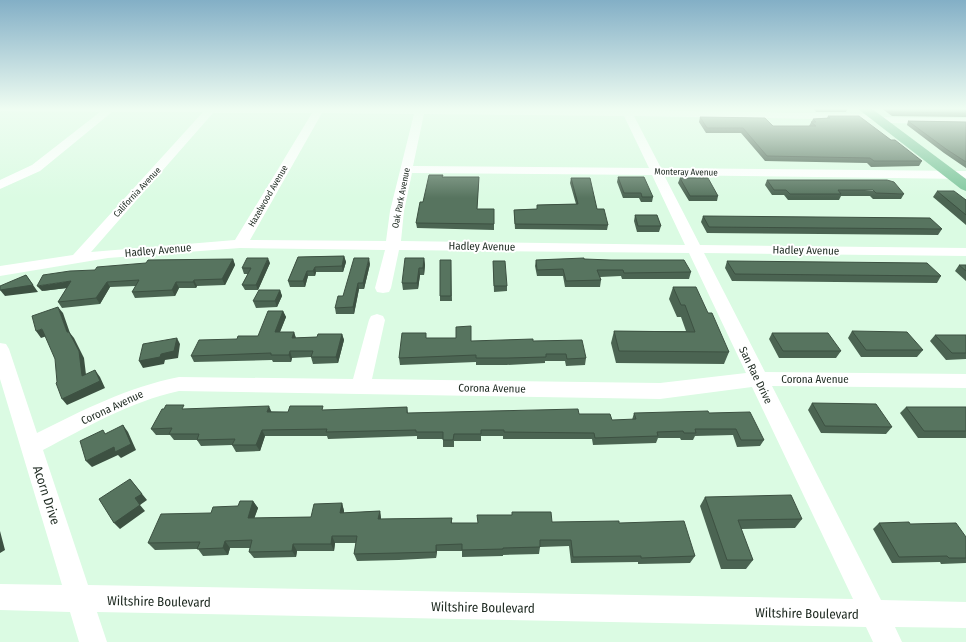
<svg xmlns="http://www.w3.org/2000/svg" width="966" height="642" font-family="'Fira Sans Condensed',sans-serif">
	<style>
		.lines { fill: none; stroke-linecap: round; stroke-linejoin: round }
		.minor { fill: #fff; fill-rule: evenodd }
		.major { fill: #7fc69d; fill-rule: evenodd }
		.wall { fill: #4b6452 }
		.shaded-wall { fill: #3d5142 }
		.building { fill: #57745f; stroke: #3d5142 }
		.labels { text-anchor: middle; stroke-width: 4; stroke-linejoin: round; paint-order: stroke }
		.far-street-label { font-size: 9px; fill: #1e2a21; stroke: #fff }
		.street-label { font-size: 11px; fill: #1e2a21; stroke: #fff }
		.near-street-label { font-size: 13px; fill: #1e2a21; stroke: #fff }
	</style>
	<rect width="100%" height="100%" fill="#dbfbe3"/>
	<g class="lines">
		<path class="minor" d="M0,108L621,110L620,108H630L631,110L874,114L878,115L879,117L966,118V124L880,123L876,122L875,120L634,116L661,168L966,171V179L664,175L700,245L966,248V256L704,253L765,372L966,374V388L772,386L881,600L966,602V628L895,627L902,642H873L866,627L97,612L107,642H79L70,612L0,610V584L62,585L0,379V343L6,344L9,349L37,433C83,410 128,387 179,377L353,379L369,320L371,316L377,314L383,316L385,320L372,379L660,383L746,373L689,253L399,250L391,288L389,292L383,293L377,292L375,288L385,250L240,248L108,258L0,276V266L73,255L203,112H112L40,171L0,189V180L32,165L100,112L0,111ZM213,113H312L235,240L91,252ZM322,113L414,114L390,211L386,241L250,240ZM424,114L624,116L649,168L413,166ZM412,173L652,175L685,245L401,241L404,211ZM752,387L853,599L88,585L43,450C87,427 129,402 179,391L660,399Z"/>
		<path class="major" d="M857,108H871L966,179V191L961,189Z"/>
	</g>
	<path class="wall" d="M813,108H848L846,112H816Z
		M881,108H966V117L892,116Z
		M828,116L891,140L922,161L919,166L871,167L867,163L765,161L741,133H706L699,122L700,117L773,126H809L813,119L827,118Z
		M908,121L966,122V168L944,153L907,125Z
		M443,177H479L477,209H494V230L417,228L416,223Z
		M618,177L653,197L652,202H641L639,198H623L617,182Z
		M571,178L597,209L608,225L607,230L515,229L514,210L537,209V205L576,204L570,183Z
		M680,178L718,196L717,201H689L678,183Z
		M767,180L904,194L901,199H873L870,196H841L839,200H788L784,195H772L765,185Z
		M937,191L966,200V225L933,197Z
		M635,215L661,226L659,232H637L634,221Z
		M703,216L942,229L938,235L707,233L701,222Z
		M344,256L346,262L343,272H316L315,276H308L305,287H290L288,281L298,257Z
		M424,258L425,265L424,275H420L418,289L403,290L402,283Z
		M233,259L235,265L225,285L197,286L196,288H179L175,296L135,298L132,292L136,286L110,287L100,304L62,308L58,302L67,288L42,291L95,270Z
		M584,259L691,272L689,279H622L621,276L600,277L601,280L600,287H565L563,276H537L535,266L536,260Z
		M451,260L452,301H440V296Z
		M493,261L507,286V291L494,292Z
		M727,261L941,276L937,283L732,281L725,268Z
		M270,263L258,290H245L242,285L248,274H244L242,268Z
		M370,264L364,289H359L354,314H336L335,308L343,296Z
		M959,265H966V281L955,271Z
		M673,287L708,313L729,352L724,364L616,363L611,343L614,331H686L681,317H677L669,299Z
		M280,290L282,296L277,307L256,308L253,301Z
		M283,311L286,317L280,332H294L296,338L317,337L342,334L344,340L338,363L313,364L311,357L292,358L291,362H273L272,360L194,362L191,356L237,339L258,336Z
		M852,331L923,350L917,357H861L848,338Z
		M772,333L841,351L836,358H779L769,339Z
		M935,335H966V359L946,360L930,341Z
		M427,338L471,341H533L586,358L585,365L566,366L565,361H545V363L506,365H476V362L400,365L399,358Z
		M812,403L892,427L886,434L821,433L808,410Z
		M407,407L408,413L579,414L612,420H632L634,413H709L764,440L760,446L737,447L733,435L695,436L693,440H681L680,438H658L656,443L593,445L592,439H503V436H481V441H454V447H443V439H417V436L328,439L327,436H265L260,451L236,452L232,445L201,446L197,440H174L170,435H156L151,429L164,409H186L288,412Z
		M906,407H966V438H918L900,413Z
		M705,497L802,519L795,528L741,529L753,560L746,569H721L700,506Z
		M253,501L258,508L254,518L311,517L342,503L344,511V513L380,511L381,519L452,518V523H478L512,515V512L552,522L619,523L695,556L690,563L638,564V562L571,563L569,546L540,547L539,554L503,555V556L462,557V551H437L436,558L399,560L357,561L354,554L356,543H335L334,551H297L296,557L254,558L249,552L250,548H230L228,555L203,556L198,549L155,550L148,543L211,513L238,506Z
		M879,523L910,524L966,537V563L941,564L940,562L892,563L873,529Z"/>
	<path class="shaded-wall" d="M344,256L346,262L343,272L342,266Z
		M268,258L270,263L258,290L256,285Z
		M369,258L370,264L364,289L363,283Z
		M424,258L425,265L424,275L423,268Z
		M233,259L235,265L225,285L222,279Z
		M315,267L316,272L315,276L313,271Z
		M419,268L420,275L418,289L417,283Z
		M307,271L308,276L305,287L303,281Z
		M26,275L38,292L5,296L0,290Z
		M194,280L197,286L196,288L193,282Z
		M71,281L75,287L42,291L37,286Z
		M107,282L110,287L100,304L96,298Z
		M176,282L179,288L175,296L172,290Z
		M358,283L359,289L354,314L353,307Z
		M280,290L282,296L277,307L275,301Z
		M58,307L63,313L70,333L74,338L84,358L87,383L82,376Z
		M283,311L286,317L277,339L275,332Z
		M42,329L47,336L41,338L36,331Z
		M294,332L296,339L292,338Z
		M342,334L344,340L338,363L336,357Z
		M177,338L180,344L178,358L165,360L164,364L143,368L139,361L161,354Z
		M290,351L292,358L291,362L289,355Z
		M95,370L100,377L105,388L67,405L62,399Z
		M269,406L272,413L267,412Z
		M123,425L128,432L136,450L121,458L118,455L92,467L86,461Z
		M262,430L265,436L260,451L256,445Z
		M130,479L147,500L140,505L145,511L120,529L114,523L135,498Z
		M253,501L258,508L252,525L248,518Z
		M342,503L344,511L343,520L340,513Z
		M380,511L381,518L380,527L378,519Z
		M0,531L5,550L0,553Z
		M332,536L335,543L334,551L331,544Z
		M225,541L230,548L228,555L223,548Z
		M293,544L297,551L296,557L292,551Z
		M436,545L437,551L436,558Z"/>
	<path class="building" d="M888,108H966V113L894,112Z
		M828,116H859L891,140H895L922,161H874L870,158L767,156L743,128H707L700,117L765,118L773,126H816L811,122H816L813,119L830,118Z
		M908,121L966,122V162L946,149Z
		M429,175H443L442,177H479L477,209H494V224L416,223L420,202H423Z
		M618,177H644L653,197H642L641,193H624Z
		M571,178H590L597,209H604L608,225L515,224L514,210L537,209V205L578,204Z
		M680,178H708L718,196H690Z
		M767,180H887L894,182L904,194L876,193L873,190H838L841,194H790L786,190H774Z
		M937,191H954L966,200V215Z
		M635,215H657L661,226H638Z
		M703,216L930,218L942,229L709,227Z
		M344,256L342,266L315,267L313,271H307L303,281H288L298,257Z
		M247,258H268L256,285H242L251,268H242Z
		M354,258H369L363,283H358L353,307L335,308L338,296H343Z
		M405,258H424L423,268H419L417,283H402Z
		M584,258V259L611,260H684L691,272L624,273L623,270H597L601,280L566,281L563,269L537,270L536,260Z
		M233,259L222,279L194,280L193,282H176L172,290L132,292L139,280L107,282L96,298L58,302L71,281L37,286L43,275L70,271L95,270L97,267L146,263L148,260Z
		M440,260H451V296H440Z
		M493,261H505L507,286H494Z
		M727,261L927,263L941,276L735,274Z
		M959,265H966V271Z
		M26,275L33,285L0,290V286Z
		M673,287H696L708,313H712L729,352L619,351L614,331L695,332L685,305H681Z
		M259,290H280L275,301H253Z
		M58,307L67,332H69L79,351L82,376L95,370L100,381L62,399L56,383L57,382L55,359L42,329L36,331L32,316Z
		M268,311H283L275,332H294L292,338L317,337L318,334H342L336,357H311L313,351H290L289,355H271V353L191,356L199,340L237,339L238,336H258Z
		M471,326V341L533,339V341L582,340L586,358L567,359L566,354H546V357L507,358H476V355L399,358L402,333H426V338H456V327Z
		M852,331L907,332L923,350H866Z
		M772,333H828L841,351H783Z
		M935,335H966V353H952Z
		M177,338L174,351L161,354L160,357L139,361L143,344Z
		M812,403L876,404L892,427L825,426Z
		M166,405H184L182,409L269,406L267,412H288L290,406H323L322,410L407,407V413L578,409L579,414H610L612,420L636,419L634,413L708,411L709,413L750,412L764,440H741L736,429H695L696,433H684L683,431L657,432L658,436L595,438L594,433L504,432V430H481V434H454L453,440H443V432H416V430L326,432L327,429L262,430L256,445H232L235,439L197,440L199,434H169L172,428L151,429L162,409H164Z
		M906,407H966V431H924Z
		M123,425L131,444L115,452L114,447L86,461L80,441L103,430L105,434Z
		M130,479L142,494L135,498L140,505L114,523L99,499Z
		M791,495L802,519L738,520L753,560H727L705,497Z
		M240,501H253L248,518L311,517L314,504L342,503L340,513L380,511L378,519L452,518L451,523H478L477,515H512V512H551L552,522L619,521V523L684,521L695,556L641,558V556L573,557L571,540H540V547L503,548V549L462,550V544L436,545V552L397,553L354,554L357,536H332L331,544H293L292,551L249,552L252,540L225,541L223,548L197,549L200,542L148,543L161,514L211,513L213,507L238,506Z
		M909,522L910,524L956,523L966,537V558H949L947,556L899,557L879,523Z"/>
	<linearGradient id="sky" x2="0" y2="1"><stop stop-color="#83afc6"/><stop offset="0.55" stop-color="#effdf2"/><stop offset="1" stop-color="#effdf2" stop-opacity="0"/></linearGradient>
	<rect width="966" height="198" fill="url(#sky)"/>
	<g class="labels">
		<g class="far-street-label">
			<text transform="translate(686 172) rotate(1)" y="3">Monteray Avenue</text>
			<text transform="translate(137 192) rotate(-47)" y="3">California Avenue</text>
			<text transform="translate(268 196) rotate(-60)" y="3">Hazelwood Avenue</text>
			<text transform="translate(401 198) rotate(-79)" y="3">Oak Park Avenue</text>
		</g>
		<g class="street-label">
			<text transform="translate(482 246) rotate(1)" y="4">Hadley Avenue</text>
			<text transform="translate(158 250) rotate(-5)" y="4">Hadley Avenue</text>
			<text transform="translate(806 250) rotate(1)" y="4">Hadley Avenue</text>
			<text transform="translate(756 375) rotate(64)" y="4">San Rae Drive</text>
			<text x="815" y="383">Corona Avenue</text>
			<text transform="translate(492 388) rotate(1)" y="4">Corona Avenue</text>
			<text transform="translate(112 407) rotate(-25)" y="4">Corona Avenue</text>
		</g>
		<g class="near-street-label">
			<text transform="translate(47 495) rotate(72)" y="5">Acorn Drive</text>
			<text transform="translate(159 601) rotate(1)" y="5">Wiltshire Boulevard</text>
			<text transform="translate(483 607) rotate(1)" y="5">Wiltshire Boulevard</text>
			<text transform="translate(807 613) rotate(1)" y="5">Wiltshire Boulevard</text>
		</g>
	</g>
</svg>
